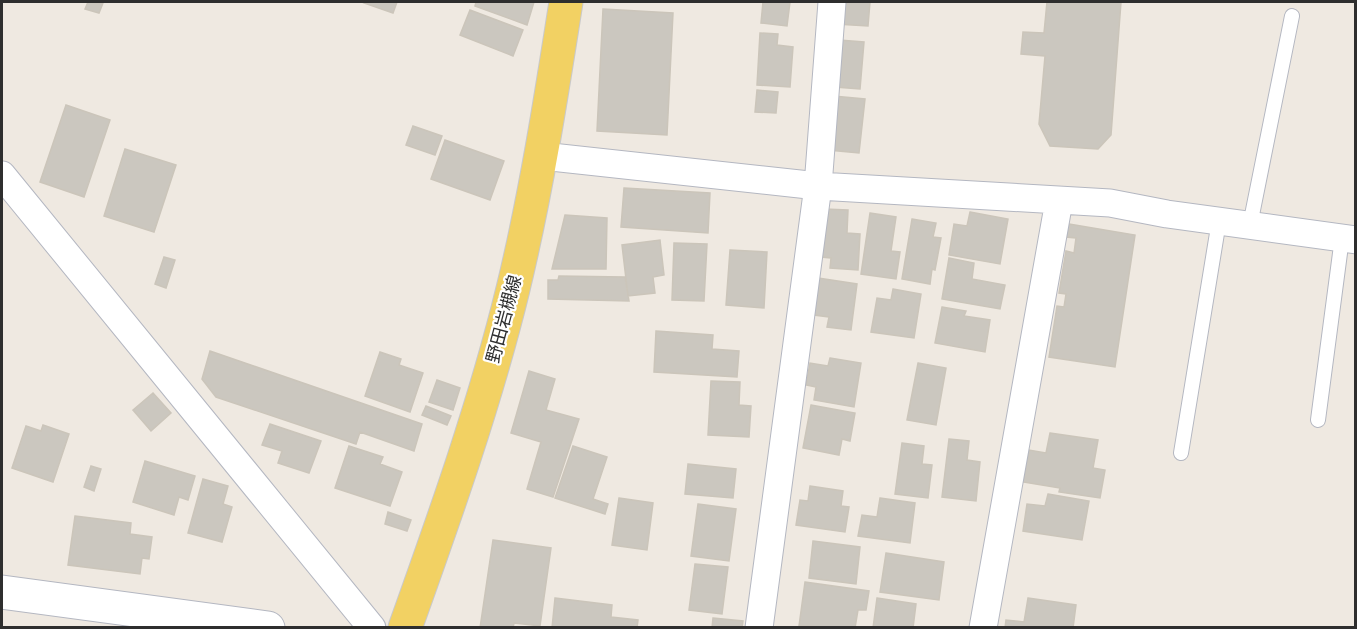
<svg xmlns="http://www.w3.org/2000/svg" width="1357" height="629" font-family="'Varela Round','Noto Sans JP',sans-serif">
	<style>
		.building { fill: #cbc7bf; stroke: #cbc5ba; stroke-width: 1.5 }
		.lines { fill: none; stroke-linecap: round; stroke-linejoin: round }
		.service-casing { stroke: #b4b7c1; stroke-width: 16 }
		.minor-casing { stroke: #b4b7c1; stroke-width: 29 }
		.tertiary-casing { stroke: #b4b7c1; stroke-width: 35 }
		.primary-casing { stroke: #c9c9c9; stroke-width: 35 }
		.service { stroke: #fff; stroke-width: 14 }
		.minor { stroke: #fff; stroke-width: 27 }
		.tertiary { stroke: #fff; stroke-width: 33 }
		.primary { stroke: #f2d163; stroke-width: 33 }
		.labels { text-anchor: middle; stroke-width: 4.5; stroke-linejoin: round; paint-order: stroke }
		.street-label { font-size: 18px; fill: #2e2e2e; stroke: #fff }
	</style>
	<rect width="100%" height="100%" fill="#efe9e1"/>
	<path class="building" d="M88,2L103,3L99,13L85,9Z
		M365,2H397L393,13L364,3Z
		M476,2H534L527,25L475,6Z
		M763,2H790L787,26L761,23Z
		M837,2H870L868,26L836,24Z
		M1047,2H1121L1111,135L1098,149L1050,146L1039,124L1045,56L1021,54L1023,32L1044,33Z
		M603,9L673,13L667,135L597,131Z
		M470,10L523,30L513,56L460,35Z
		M760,33L778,34L777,45L793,47L790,87L757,85Z
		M839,40L864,42L860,89L835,87Z
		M757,90L778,92L776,113L755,112Z
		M833,96L865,99L859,153L828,150Z
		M66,105L110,120L84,197L40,182Z
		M413,126L442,136L435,155L406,145Z
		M445,140L504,161L490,200L431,179Z
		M125,149L176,165L154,232L104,216Z
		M624,188L710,193L708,233L621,227Z
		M824,209L848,210L847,233L860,234L858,270L830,268L831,258L821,257Z
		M970,212L1008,219L1000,264L949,255L954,224L967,226Z
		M870,213L896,217L891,251L900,252L896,279L861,274Z
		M565,215L607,218L606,269H552Z
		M912,219L936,223L933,237L941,238L935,270L932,269L930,284L902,279Z
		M1069,224L1135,235L1115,367L1049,357L1057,306L1064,307L1066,294L1059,293L1066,251L1074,253L1076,238L1066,237Z
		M660,240L664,275L653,277L655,293L628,296L622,245Z
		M674,243L707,244L704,301L672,300Z
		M730,250L767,252L764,308L726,305Z
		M164,257L175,260L166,288L155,284Z
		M949,258L974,263L972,279L1005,285L1000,309L942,299Z
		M559,276L625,277L629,301L548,299V280H558Z
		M818,278L857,284L851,330L827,327L829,317L814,315Z
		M893,289L921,294L914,338L871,332L877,298L891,300Z
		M942,307L966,311L964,316L990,320L985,352L935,343Z
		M656,331L713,335L712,349L739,351L737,377L654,372Z
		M210,351L422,424L414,451L360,432L356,444L216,397L202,379Z
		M380,352L401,359L399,365L423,373L410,412L365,396Z
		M830,358L861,363L854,407L814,400L816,387L806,385L810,363L828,366Z
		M918,363L946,368L936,425L907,420Z
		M529,371L555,379L546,410L579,419L553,497L527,489L541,442L511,433Z
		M437,380L460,388L453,410L429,402Z
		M711,381L740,382L739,405L751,406L749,437L708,435Z
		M153,393L171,413L151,431L133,410Z
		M811,405L855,413L850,441L842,439L839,455L803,448Z
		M426,406L451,416L447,425L422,415Z
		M270,424L321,441L309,473L278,463L282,451L262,445Z
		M43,425L69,434L53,482L12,468L26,426L41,431Z
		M1050,433L1098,440L1093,468L1105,470L1100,498L1059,492L1060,488L1023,482L1029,450L1046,453Z
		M949,439L969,441L967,460L980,462L976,501L942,497Z
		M902,443L924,446L922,464L932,465L928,498L895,494Z
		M349,446L383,457L380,464L402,472L390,506L335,488Z
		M573,446L607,457L593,499L608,504L605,514L555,498Z
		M145,461L195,476L188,500L179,497L174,515L133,502Z
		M688,464L736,469L733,498L685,494Z
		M91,466L101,469L94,491L84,487Z
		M203,479L228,486L223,504L232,507L222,542L188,533Z
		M810,486L843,491L841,506L849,507L845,532L796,525L800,500L808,501Z
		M1048,494L1089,501L1082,540L1023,531L1027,504L1045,506Z
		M619,498L653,503L647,550L612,545Z
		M880,498L915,503L910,543L858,536L862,515L877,517Z
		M698,504L736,509L729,561L691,556Z
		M388,512L411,520L407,531L385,524Z
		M75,516L131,523L130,534L152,537L149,559L142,558L140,574L68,565Z
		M493,540L551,548L540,626L514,623L513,628H480Z
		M813,541L860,547L856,584L809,578Z
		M886,553L944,562L939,600L880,592Z
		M695,564L728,567L722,614L689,610Z
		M805,582L869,591L866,610H858L855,628L799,626Z
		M555,598L612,605L611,617L638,620L637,628H552Z
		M877,598L916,604L913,628H873Z
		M1028,598L1076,605L1073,628H1005L1006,620L1024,622Z
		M713,618L743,621L742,628H712Z"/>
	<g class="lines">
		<defs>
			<path id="service" d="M1250,225L1292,16
				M1318,420L1342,238
				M1181,453L1219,221"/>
			<path id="minor" d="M542,156L818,186L1110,203L1167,214L1356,240
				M2,175L372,628
				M759,628L818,186L832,2
				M983,628L1059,201"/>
			<path id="tertiary" d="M2,592L268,628"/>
			<path id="primary" d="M405,628C445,516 485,404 513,289C536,194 551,98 566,2"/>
		</defs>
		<use href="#service" class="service-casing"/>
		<use href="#minor" class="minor-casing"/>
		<use href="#tertiary" class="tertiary-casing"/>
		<use href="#primary" class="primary-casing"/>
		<use href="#service" class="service"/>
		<use href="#minor" class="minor"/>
		<use href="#tertiary" class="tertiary"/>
		<use href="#primary" class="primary"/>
	</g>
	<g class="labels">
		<g class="street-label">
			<text transform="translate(504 319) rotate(-75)" y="6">野田岩槻線</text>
		</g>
	</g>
	<rect width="1357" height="629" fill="none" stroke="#2e2e2e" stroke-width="6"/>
</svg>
